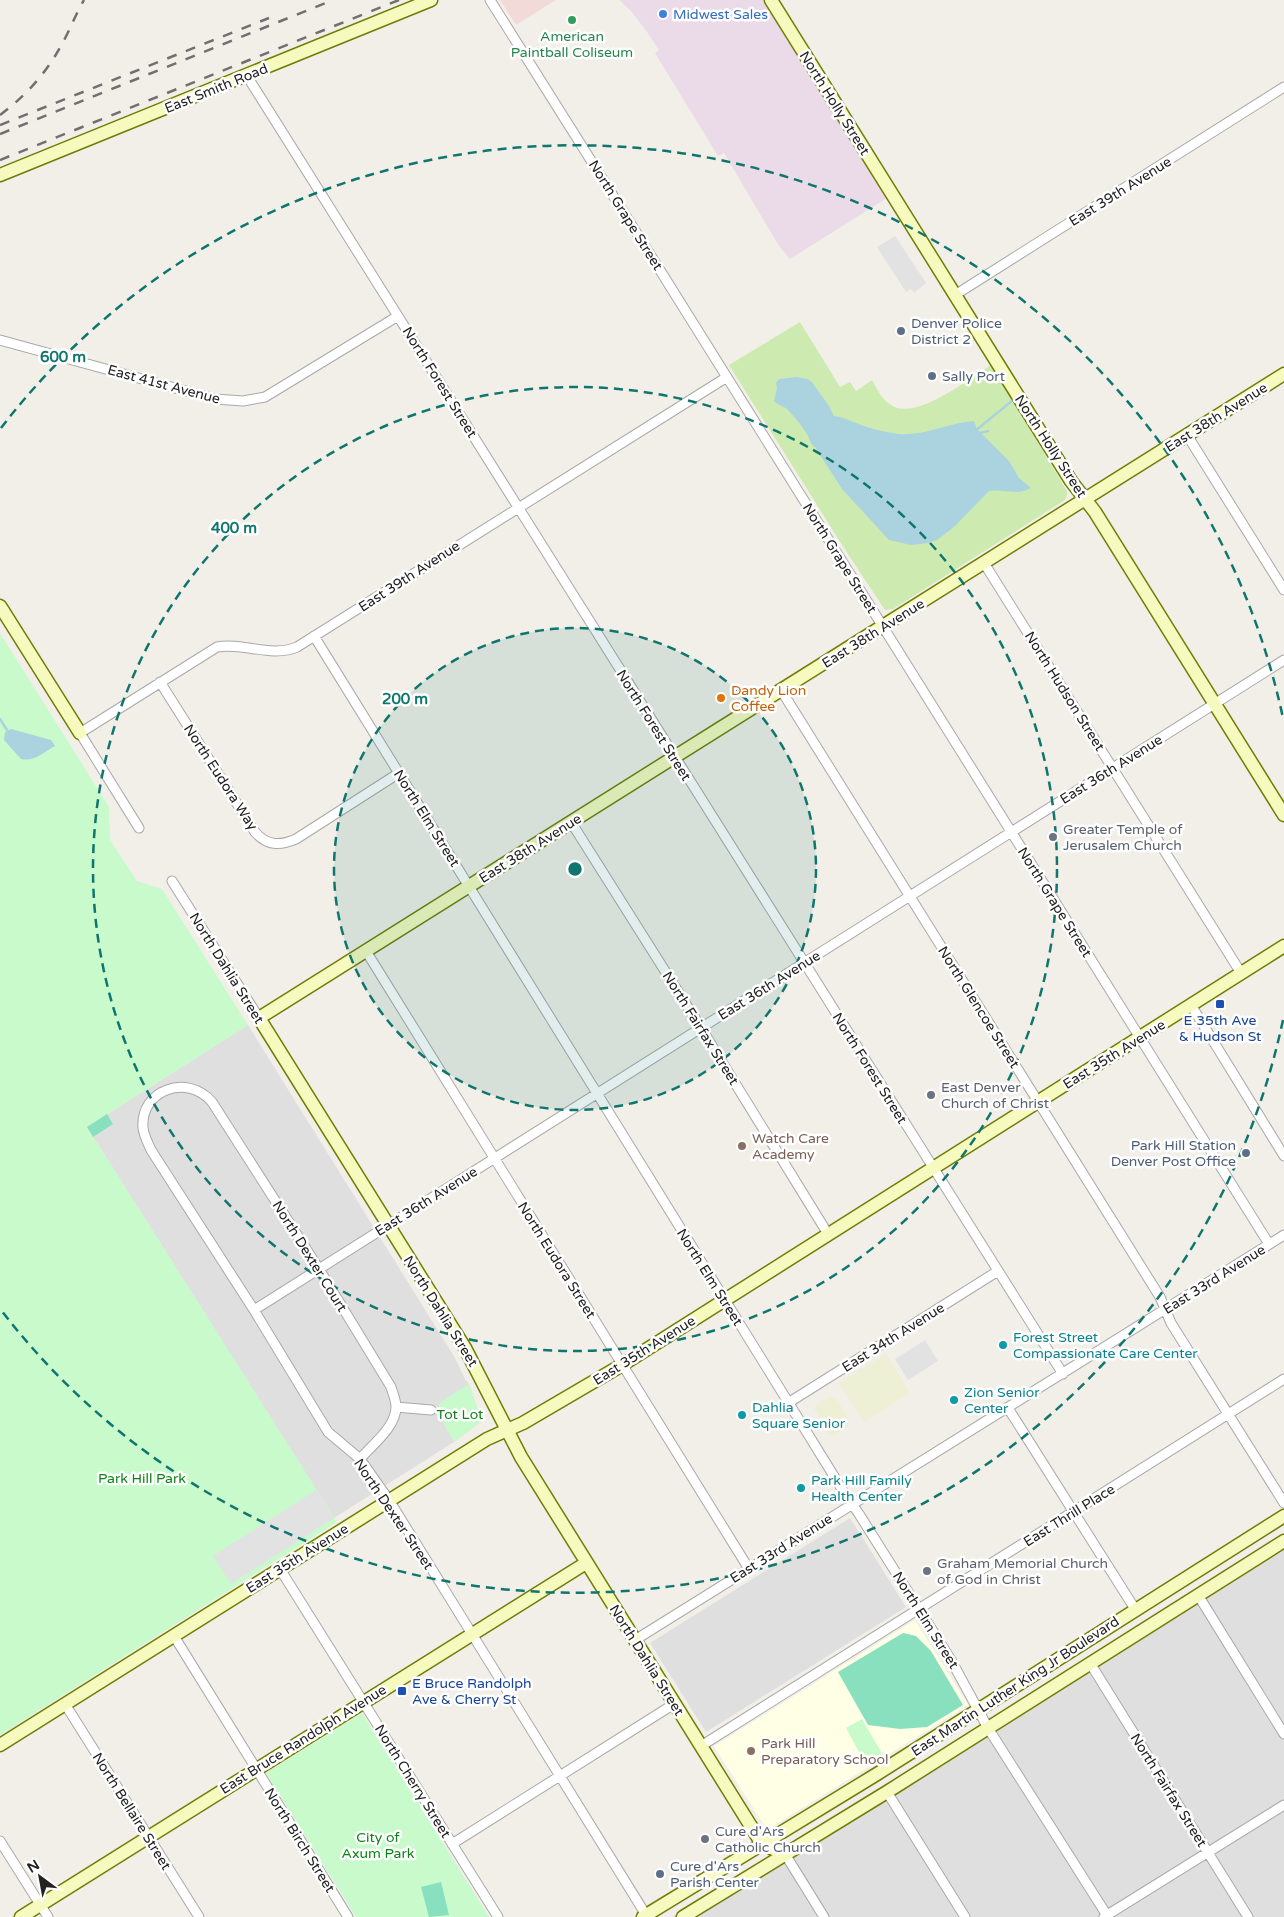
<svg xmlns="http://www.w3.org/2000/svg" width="1284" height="1917" font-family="'Varela Round',sans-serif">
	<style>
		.residential { fill: #e0dfdf }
		.commercial { fill: #f2dad9 }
		.industrial { fill: #ebdbe8 }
		.education { fill: #ffffe5 }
		.farmland { fill: #eef0d5 }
		.grass { fill: #cdebb0 }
		.park { fill: #c8facc }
		.pitch { fill: #88e0be }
		.parking { fill: #e2e2e2 }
		.water { fill: #aad3df }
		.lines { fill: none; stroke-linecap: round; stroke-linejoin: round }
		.stream { stroke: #aad3df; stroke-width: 2.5 }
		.street-casing { stroke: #a9a9a9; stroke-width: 11 }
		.secondary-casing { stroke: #707d05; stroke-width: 15 }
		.street { stroke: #fff; stroke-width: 9 }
		.secondary { stroke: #f7fabf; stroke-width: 12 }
		.rail { stroke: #707070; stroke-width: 2.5; stroke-dasharray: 10 10; stroke-linecap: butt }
		.ring { fill: none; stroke: #0f766e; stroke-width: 2.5; stroke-dasharray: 9 6 }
		.shop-dot { fill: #3f7fe0; stroke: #fff; stroke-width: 2 }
		.leisure-dot { fill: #2e9e5b; stroke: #fff; stroke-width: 2 }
		.service-dot { fill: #5c6f8a; stroke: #fff; stroke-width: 2 }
		.food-dot { fill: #e8710a; stroke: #fff; stroke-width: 2 }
		.worship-dot { fill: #6b7280; stroke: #fff; stroke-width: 2 }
		.transit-dot { fill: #1a4fb4; stroke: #fff; stroke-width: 2 }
		.education-dot { fill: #8d6e63; stroke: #fff; stroke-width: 2 }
		.culture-dot { fill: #0f9aa8; stroke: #fff; stroke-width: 2 }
		.labels { text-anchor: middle; stroke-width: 5; stroke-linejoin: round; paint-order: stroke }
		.shop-label { font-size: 14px; fill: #366cbe; stroke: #fff; text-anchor: start }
		.leisure-label { font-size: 14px; fill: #27864d; stroke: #fff }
		.street-label { font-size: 14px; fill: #222; stroke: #fff }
		.service-label { font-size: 14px; fill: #4e5e75; stroke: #fff; text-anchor: start }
		.food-label { font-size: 14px; fill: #c56008; stroke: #fff; text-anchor: start }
		.worship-label { font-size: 14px; fill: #5b616d; stroke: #fff; text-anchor: start }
		.transit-label { font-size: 14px; fill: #164399; stroke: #fff }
		.education-label { font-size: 14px; fill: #785e54; stroke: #fff; text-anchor: start }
		.culture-label { font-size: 14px; fill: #0d838f; stroke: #fff; text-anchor: start }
		.park-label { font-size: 14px; fill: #0c8416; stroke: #fff }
		.centre { fill: #0f766e; stroke: #fff; stroke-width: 2.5 }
		.ring-label { font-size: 15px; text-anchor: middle; font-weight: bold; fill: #0f766e; stroke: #fff; stroke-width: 5; stroke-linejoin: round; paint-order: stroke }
	</style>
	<rect width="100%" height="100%" fill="#f2efe9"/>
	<path class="residential" d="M248,1025L455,1358L466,1381L469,1384L482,1421L454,1442L334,1518L87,1127Z
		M850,1518L906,1607L706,1732L650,1643Z
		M1284,1534V1917H672L862,1800Z"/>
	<path class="commercial" d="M500,0H556L516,25Z"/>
	<path class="industrial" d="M619,0H763L887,198L790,259L779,246L724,153L718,156L655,53L659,50L647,32L631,11Z"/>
	<path class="education" d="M915,1620L968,1705L767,1830L714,1746Z"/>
	<path class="farmland" d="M886,1354L910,1393L864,1422L839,1383Z
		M829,1397L834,1398L838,1401L848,1418V1425L845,1429L834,1435H829L826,1431L814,1408L821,1401Z"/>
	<path class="grass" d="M800,322L840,387L850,382L856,391L872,380C877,389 882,400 891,405C915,422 970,378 991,365L1067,491V495L1065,500L893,609L885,610L844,548L729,365Z"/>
	<path class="park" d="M0,633L109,807L110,840L137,881L162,889L248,1025L87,1127L337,1522L0,1735Z
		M469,1384L482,1421L454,1442L440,1417L439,1403Z
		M362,1713L489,1917H356L266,1773Z
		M862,1719L883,1755L866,1765L846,1728Z"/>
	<path class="pitch" d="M107,1114L113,1124L93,1137L87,1127Z
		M903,1633L916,1636L931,1651L963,1705L927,1727L900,1729L868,1725L838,1672Z
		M441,1882L449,1915L429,1917L421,1887Z"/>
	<path class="parking" d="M895,236L926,283L914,293L911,289L906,292L877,247Z
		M925,1340L938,1361L908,1380L895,1359Z
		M316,1490L334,1518L231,1584L213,1556Z"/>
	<path class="water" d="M797,377L807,379L812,382L829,406L834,416C844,417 850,421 859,424C871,429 885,432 898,434C925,436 948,423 974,421L977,429L1009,461L1019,478L1031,488C1017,496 1004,489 989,491L955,526L937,540L928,543L911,545L889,540L842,489L815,447C810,444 810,439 807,434C802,426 794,416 787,409C783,406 778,405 774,401L777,388L776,383L779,379Z
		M11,729L51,740L55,746C44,752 34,762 21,759L4,740L5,732Z"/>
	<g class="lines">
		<path class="stream" d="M975,431L1013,400
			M977,434L988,431
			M0,719L7,730"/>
		<defs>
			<path id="street" d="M490,0L658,267L1269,1244
				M247,76L1063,1374
				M955,295L1284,87
				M0,340L215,399L243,401L265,397L398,316
				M1187,435L1284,590
				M984,563L1241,973
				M314,636L845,1494L859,1514L951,1660L988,1728L1108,1917
				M160,682L255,832C267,846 280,846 296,839L399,773
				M781,690L1160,1297L1171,1323L1284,1503
				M571,822L701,1028L828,1234
				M139,828L80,733L217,647C243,642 271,658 297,647L727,377
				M172,881L259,1018
				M366,951L749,1569
				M1191,1005L1284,1156
				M254,1310L1284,660
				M788,1403L998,1271
				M396,1407L431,1410
				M1008,1408L1135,1609
				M360,1459C372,1445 396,1427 396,1407C396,1400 393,1394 391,1387L319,1269L212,1102C187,1073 140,1090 143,1128C144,1136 148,1143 151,1150L254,1310L328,1432L360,1459L389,1500L646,1915
				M280,1569L498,1917
				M1198,1595L1284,1734
				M174,1636L348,1917
				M635,1640L1284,1235
				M1090,1663L1248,1917
				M65,1704L199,1917
				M701,1746L1284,1379
				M887,1792L965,1917
				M0,1841L48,1917
				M452,1844L674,1704
				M785,1854L824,1917
				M1104,1917L1284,1805"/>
			<path id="secondary" d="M771,0L1071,481L1095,512L1284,815
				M0,175L431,0
				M0,606L80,733
				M0,1745L487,1439L523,1423L622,1365L1284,946
				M785,1854L762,1844L521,1457L465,1348L259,1018L1284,374
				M21,1917L586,1563
				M643,1917L877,1774L1284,1516
				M683,1917L887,1792L1284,1541"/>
		</defs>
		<use href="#street" class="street-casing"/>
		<use href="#secondary" class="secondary-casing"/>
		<use href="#street" class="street"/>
		<use href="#secondary" class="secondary"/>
		<path class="rail" d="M0,115C27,95 48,71 63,42C71,28 76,13 84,0
			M0,125L269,18
			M0,134L333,0
			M0,160L399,0"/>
	</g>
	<circle cx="575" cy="869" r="241" fill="#0f766e" fill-opacity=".12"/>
	<g class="ring">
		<circle cx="575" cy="869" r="241"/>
		<circle cx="575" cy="869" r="482"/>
		<path d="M1283 1020A724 724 0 0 1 1 1310M1 428A724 724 0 0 1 1283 718"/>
	</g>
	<circle class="shop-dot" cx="663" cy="14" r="5"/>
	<circle class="leisure-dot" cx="572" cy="20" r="5"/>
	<g class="service-dot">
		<circle cx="901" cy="331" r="5"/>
		<circle cx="932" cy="376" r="5"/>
		<circle cx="1246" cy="1153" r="5"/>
		<circle cx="660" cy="1874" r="5"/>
	</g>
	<circle class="food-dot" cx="721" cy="698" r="5"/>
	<g class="worship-dot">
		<circle cx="1053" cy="837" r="5"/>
		<circle cx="931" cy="1095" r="5"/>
		<circle cx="927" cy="1571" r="5"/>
		<circle cx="705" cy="1839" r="5"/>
	</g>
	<g class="transit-dot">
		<rect x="1215" y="999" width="10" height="10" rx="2.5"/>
		<rect x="397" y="1686" width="10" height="10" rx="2.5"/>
	</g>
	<g class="education-dot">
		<circle cx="742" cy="1146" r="5"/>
		<circle cx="751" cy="1751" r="5"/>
	</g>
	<g class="culture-dot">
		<circle cx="1003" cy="1345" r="5"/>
		<circle cx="954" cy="1400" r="5"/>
		<circle cx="742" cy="1415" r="5"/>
		<circle cx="801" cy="1488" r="5"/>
	</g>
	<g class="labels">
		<g class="shop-label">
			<text x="673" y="19">Midwest Sales</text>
		</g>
		<g class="leisure-label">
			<text x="572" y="41">American<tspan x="572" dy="16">Paintball Coliseum</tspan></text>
		</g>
		<g class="street-label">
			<text transform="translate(216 88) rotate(-22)" y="5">East Smith Road</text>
			<text transform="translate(835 103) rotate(58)" y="5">North Holly Street</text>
			<text transform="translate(1120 191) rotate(-32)" y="5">East 39th Avenue</text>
			<text transform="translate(626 215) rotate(58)" y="5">North Grape Street</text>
			<text transform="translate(440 382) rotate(58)" y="5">North Forest Street</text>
			<text transform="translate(164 384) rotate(15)" y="5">East 41st Avenue</text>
			<text transform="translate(1216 417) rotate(-32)" y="5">East 38th Avenue</text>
			<text transform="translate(1051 446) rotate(57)" y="5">North Holly Street</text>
			<text transform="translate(840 558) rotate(58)" y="5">North Grape Street</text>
			<text transform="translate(409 576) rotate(-33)" y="5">East 39th Avenue</text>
			<text transform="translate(873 633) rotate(-32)" y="5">East 38th Avenue</text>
			<text transform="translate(1065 691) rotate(58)" y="5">North Hudson Street</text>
			<text transform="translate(654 725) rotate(58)" y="5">North Forest Street</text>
			<text transform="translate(1111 769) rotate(-32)" y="5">East 36th Avenue</text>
			<text transform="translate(221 777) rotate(57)" y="5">North Eudora Way</text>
			<text transform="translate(427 818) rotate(58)" y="5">North Elm Street</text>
			<text transform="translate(530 848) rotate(-32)" y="5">East 38th Avenue</text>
			<text transform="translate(1055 902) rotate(58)" y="5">North Grape Street</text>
			<text transform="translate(227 968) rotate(58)" y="5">North Dahlia Street</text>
			<text transform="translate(769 985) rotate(-32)" y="5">East 36th Avenue</text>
			<text transform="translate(979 1007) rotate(58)" y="5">North Glencoe Street</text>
			<text transform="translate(701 1028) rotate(58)" y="5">North Fairfax Street</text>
			<text transform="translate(1114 1054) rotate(-32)" y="5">East 35th Avenue</text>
			<text transform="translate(870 1068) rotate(58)" y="5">North Forest Street</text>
			<text transform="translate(426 1201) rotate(-32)" y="5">East 36th Avenue</text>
			<text transform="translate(310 1256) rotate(58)" y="5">North Dexter Court</text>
			<text transform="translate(557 1260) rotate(58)" y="5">North Eudora Street</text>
			<text transform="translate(710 1277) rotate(58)" y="5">North Elm Street</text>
			<text transform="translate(1214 1279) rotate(-32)" y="5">East 33rd Avenue</text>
			<text transform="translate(441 1311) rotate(58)" y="5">North Dahlia Street</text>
			<text transform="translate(893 1337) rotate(-32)" y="5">East 34th Avenue</text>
			<text transform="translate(644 1350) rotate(-32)" y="5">East 35th Avenue</text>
			<text transform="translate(394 1514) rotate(56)" y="5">North Dexter Street</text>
			<text transform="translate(1069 1515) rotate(-32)" y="5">East Thrill Place</text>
			<text transform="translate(781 1548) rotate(-32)" y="5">East 33rd Avenue</text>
			<text transform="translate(297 1558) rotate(-32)" y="5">East 35th Avenue</text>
			<text transform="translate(926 1620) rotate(58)" y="5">North Elm Street</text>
			<text transform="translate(647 1660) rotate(58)" y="5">North Dahlia Street</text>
			<text transform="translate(1015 1686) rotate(-33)" y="5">East Martin Luther King Jr Boulevard</text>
			<text transform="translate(303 1739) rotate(-32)" y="5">East Bruce Randolph Avenue</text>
			<text transform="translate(413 1781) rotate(58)" y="5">North Cherry Street</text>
			<text transform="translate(1169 1790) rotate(58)" y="5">North Fairfax Street</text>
			<text transform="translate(132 1811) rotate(58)" y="5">North Bellaire Street</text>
			<text transform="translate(300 1840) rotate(58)" y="5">North Birch Street</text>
		</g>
		<g class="service-label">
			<text x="911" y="328">Denver Police<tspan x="911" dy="16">District 2</tspan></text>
			<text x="942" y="381">Sally Port</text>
			<text x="1236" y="1150" text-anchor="end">Park Hill Station<tspan x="1236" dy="16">Denver Post Office</tspan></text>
			<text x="670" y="1871">Cure d'Ars<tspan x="670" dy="16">Parish Center</tspan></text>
		</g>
		<g class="food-label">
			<text x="731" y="695">Dandy Lion<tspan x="731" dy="16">Coffee</tspan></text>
		</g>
		<g class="worship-label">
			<text x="1063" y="834">Greater Temple of<tspan x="1063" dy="16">Jerusalem Church</tspan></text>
			<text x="941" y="1092">East Denver<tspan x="941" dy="16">Church of Christ</tspan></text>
			<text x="937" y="1568">Graham Memorial Church<tspan x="937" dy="16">of God in Christ</tspan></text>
			<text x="715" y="1836">Cure d'Ars<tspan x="715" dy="16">Catholic Church</tspan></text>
		</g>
		<g class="transit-label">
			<text x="1220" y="1025">E 35th Ave<tspan x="1220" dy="16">&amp; Hudson St</tspan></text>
			<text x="412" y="1688" text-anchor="start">E Bruce Randolph<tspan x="412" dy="16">Ave &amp; Cherry St</tspan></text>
		</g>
		<g class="education-label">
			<text x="752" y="1143">Watch Care<tspan x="752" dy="16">Academy</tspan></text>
			<text x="761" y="1748">Park Hill<tspan x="761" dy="16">Preparatory School</tspan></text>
		</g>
		<g class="culture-label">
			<text x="1013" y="1342">Forest Street<tspan x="1013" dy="16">Compassionate Care Center</tspan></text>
			<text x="964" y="1397">Zion Senior<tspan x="964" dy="16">Center</tspan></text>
			<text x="752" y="1412">Dahlia<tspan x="752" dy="16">Square Senior</tspan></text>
			<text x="811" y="1485">Park Hill Family<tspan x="811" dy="16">Health Center</tspan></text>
		</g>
		<g class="park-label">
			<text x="460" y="1419">Tot Lot</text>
			<text x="142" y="1483">Park Hill Park</text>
			<text x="378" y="1842">City of<tspan x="378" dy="16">Axum Park</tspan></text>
		</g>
	</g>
	<circle cx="575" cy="869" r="8" class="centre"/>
	<g class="ring-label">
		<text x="63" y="362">600 m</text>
		<text x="234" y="533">400 m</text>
		<text x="405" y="704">200 m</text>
	</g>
	<g transform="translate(40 1877) rotate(328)" stroke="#ffffff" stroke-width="4" paint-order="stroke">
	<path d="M0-4L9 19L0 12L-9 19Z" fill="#222222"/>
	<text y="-8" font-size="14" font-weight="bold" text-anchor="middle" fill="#222222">N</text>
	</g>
</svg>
